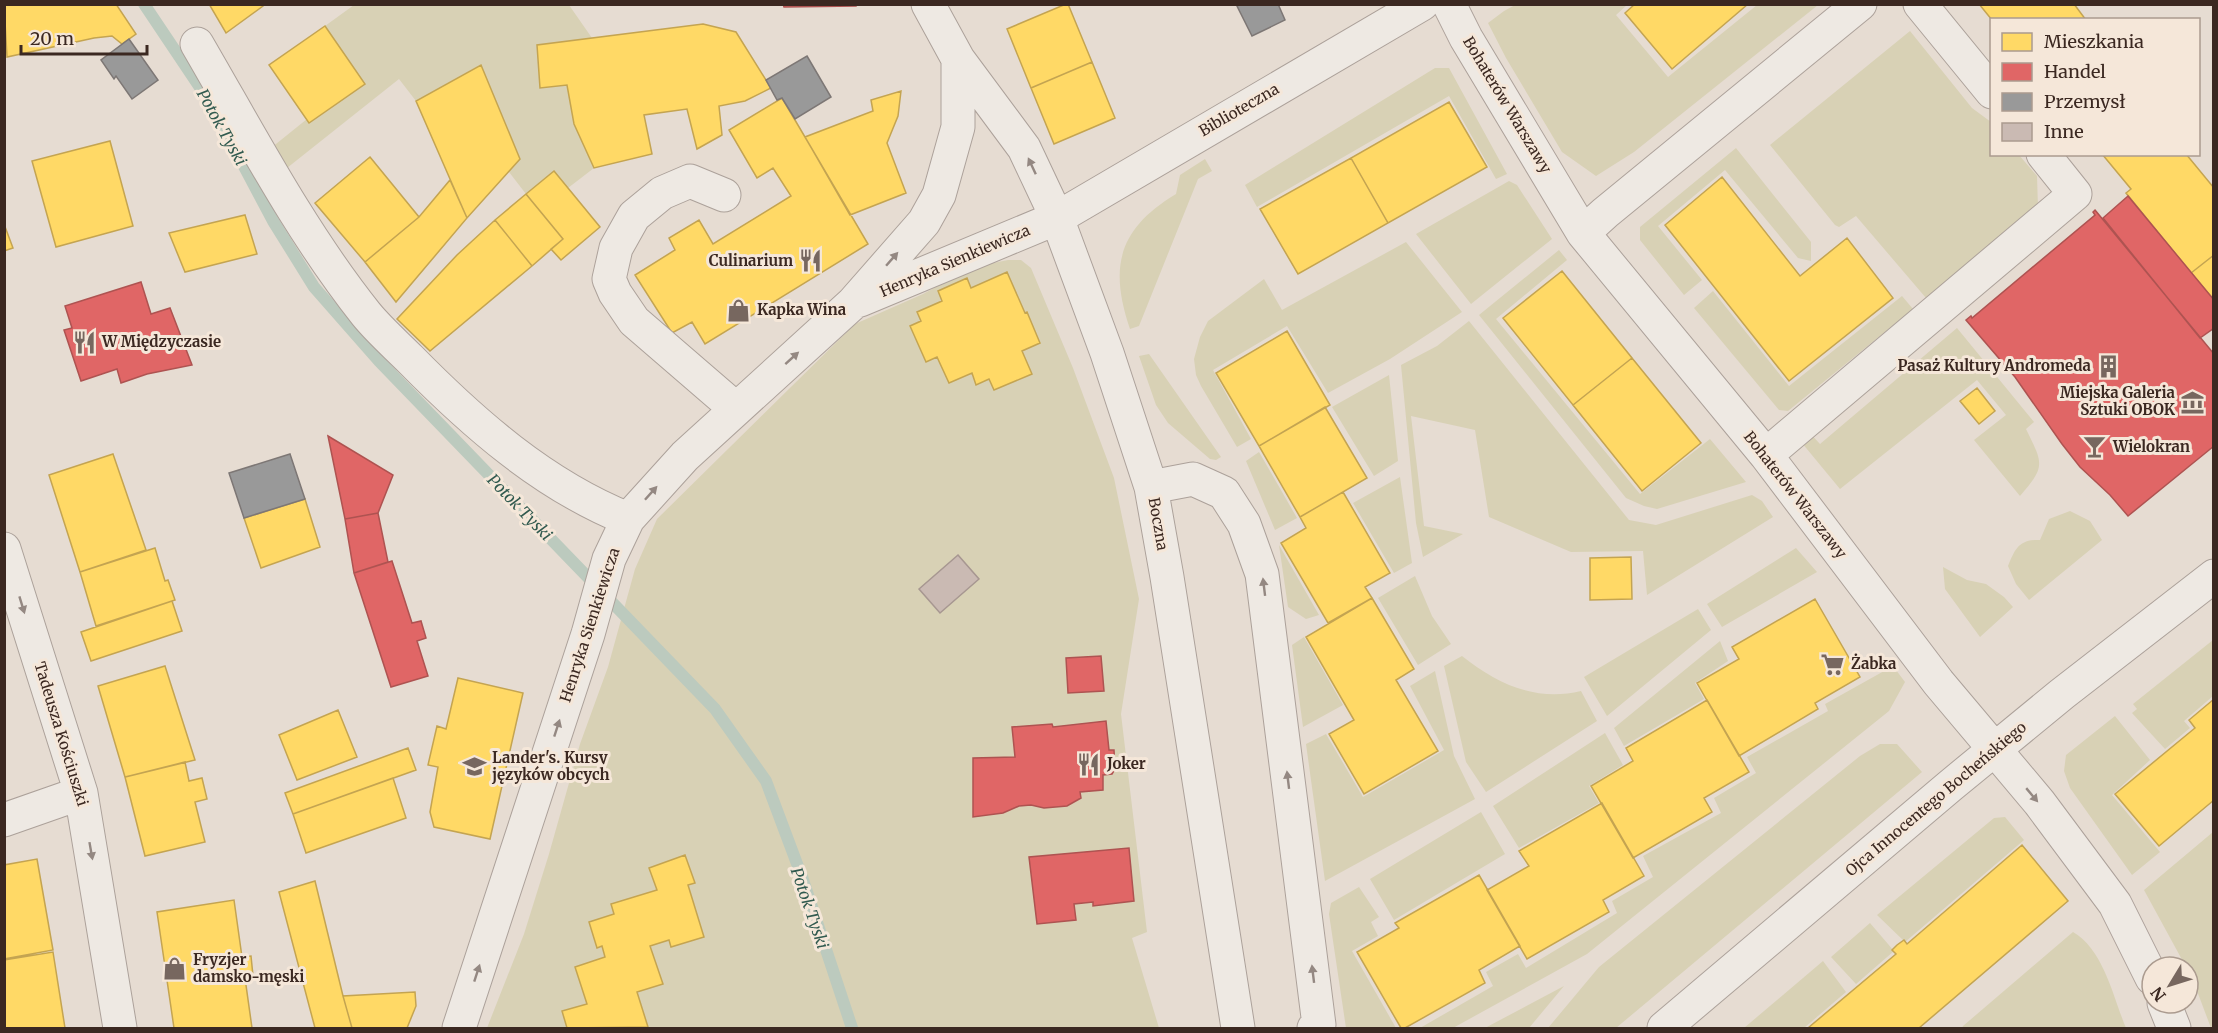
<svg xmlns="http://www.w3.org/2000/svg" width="2218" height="1033" font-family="Merriweather,serif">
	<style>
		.green { fill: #d8d1b5 }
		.homes { fill: #ffd966; stroke: #c4a451; stroke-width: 1.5 }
		.shops { fill: #e06666; stroke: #ae5351; stroke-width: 1.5 }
		.industry { fill: #999; stroke: #7d7775; stroke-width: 1.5 }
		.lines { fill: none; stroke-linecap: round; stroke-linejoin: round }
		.stream { stroke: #bccabe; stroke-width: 12 }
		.building { fill: #cabab3; stroke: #a79791; stroke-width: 1.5 }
		.minor-casing { stroke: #aca19a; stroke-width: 35 }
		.minor { stroke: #eee9e3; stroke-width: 33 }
		.oneway { fill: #948882 }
		.labels { text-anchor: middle; stroke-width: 6; stroke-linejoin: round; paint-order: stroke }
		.street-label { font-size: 15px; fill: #3b2821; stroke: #f5e7d9 }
		.poi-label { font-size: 15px; font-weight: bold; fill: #3b2821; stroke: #f5e7d9; text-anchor: start }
		.water-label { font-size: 16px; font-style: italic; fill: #315a4f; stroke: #f5e7d9 }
	</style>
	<rect width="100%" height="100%" fill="#e6dcd2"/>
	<path class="green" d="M1517,4L1627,5L1616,15L1668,77L1757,5H1818L1634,152L1596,176L1562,152L1506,58L1488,23L1504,11Z
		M354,5H569L592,38L537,45L540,88L567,85L575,124L594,168L568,188L554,171L526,194L509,172L520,158L480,65L416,101L399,79L287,168L271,148L307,119L309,123L365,84L325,26Z
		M1910,31L1972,108L1991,122L1992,154L2019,155L2037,176L2038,208L1926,298L1856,216L1839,227L1835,225L1770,145Z
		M1435,68H1449L1507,174L1496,179L1449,96L1257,207L1245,185Z
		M1736,148L1811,242V261L1798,258L1725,170L1658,226L1702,280L1684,295L1640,240V227Z
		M1205,159L1212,171L1198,179L1139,326L1130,329C1109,267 1118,229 1176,194L1180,175Z
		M1509,181L1517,185L1552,239L1471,304L1416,234Z
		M1406,242L1462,312L1390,359L1328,393L1287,326L1213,370L1251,439L1237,447L1201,386L1196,375L1194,359L1200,337L1208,321L1264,279L1282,310Z
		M1559,250L1567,260L1496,319L1640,494L1710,439L1746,482L1657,509L1644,506L1626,498L1479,315Z
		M1008,260H1021L1031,268L1073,368L1114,478L1139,599L1121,714L1147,932L1132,938L1159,1028H487L524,934L549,854L580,744L608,667L635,569L657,519L855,324L923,294L973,267Z
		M1713,291L1789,386L1902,296L1913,309L1788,411L1779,410L1694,308Z
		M1469,321L1629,520L1656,525L1752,495L1762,501L1773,517L1647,595L1643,551L1571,552L1489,517L1475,430L1411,416L1424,526L1463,534L1423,557L1416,523L1401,365L1437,346Z
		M1957,328L2034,422L2026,429C2043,464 2046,466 2020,496L1974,440L2006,415L1977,380L1840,489L1797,437L1806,429L1820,444Z
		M1149,354L1221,457L1216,460L1210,459L1168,423L1156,405L1139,356Z
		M1389,375L1398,461L1374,476L1332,407Z
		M1259,452L1297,518L1275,530L1246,461Z
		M1400,477L1412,563L1394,573L1353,503Z
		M2070,511L2090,521L2102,540L2029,600L2016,584L2008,566C2015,549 2019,539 2040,540L2049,519Z
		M1279,545L1319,615L1306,619L1288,607Z
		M1796,548L1817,572L1722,627L1707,604Z
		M1943,567L1967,580L1986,584L2004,597L2013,607L1980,637L1945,589Z
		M1415,576L1432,616L1451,644L1418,665L1378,598Z
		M1698,609L1711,630L1607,716L1584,677Z
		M1304,637L1343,705L1303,727L1292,645Z
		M2213,640V696L2184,721L2190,728L2165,749L2132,713L2137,709L2133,704Z
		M1720,641L1728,661L1695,683L1704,699L1624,746L1614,728Z
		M1462,656C1497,684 1536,702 1581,691L1597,721L1486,792L1466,762L1444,666Z
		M1893,666L1905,682L1889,711L1587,954L1453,1028H1420L1493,986L1486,972L1518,954L1526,968L1617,913L1612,901L1653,877L1643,856L1721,813L1714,798L1756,773L1747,757L1828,711L1825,704Z
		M1435,671L1454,756L1475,799L1325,881L1306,744L1326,734L1363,797L1444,750L1410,686Z
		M2115,716L2150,760L2112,795L2160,852L2132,875L2070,788L2064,771L2066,755Z
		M1605,733L1623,765L1589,786L1599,803L1519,848L1493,806Z
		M1880,744H1897L1922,772L1616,1028H1548L1599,967L1860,756Z
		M1481,812L1505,854L1394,920L1370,879Z
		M2005,817L2024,840L1905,942L1877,915L1994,818Z
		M2213,832L2214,1028H2211L2188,967H2186L2144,890Z
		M1359,887L1379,917L1371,922L1378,936L1352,951L1396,1028H1346L1329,914L1331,903Z
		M1870,923L1894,951L1856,984L1831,957Z
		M2073,932C2104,950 2113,997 2126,1028H1962L1963,1026Z
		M1823,961L1846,992L1804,1028H1744Z
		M1564,986L1529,1028H1485Z"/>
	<path class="homes" d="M4,4H116L136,34L122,44L112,36L94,38L7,57Z
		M209,4H262L263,6L226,33Z
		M1066,4H1068L1092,62L1031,88L1007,29Z
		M1635,4H1748L1672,69L1625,13Z
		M1979,4H2074L2086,20H1992Z
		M703,24L736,32L771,88L745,101L719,106L722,135L697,149L687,109L644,115L652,154L594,168L574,124L567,85L540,88L537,45Z
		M325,26L365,84L309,123L269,65Z
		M1092,62L1115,118L1054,144L1031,88Z
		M481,65L520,159L467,218L416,101Z
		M901,91L898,116L887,143L906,193L850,215L805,137L873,111L871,100Z
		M782,98L868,244L705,344L692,322L672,333L635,275L675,250L669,238L699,220L713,244L791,196L773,168L757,178L729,130Z
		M1449,102L1487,167L1388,223L1351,158Z
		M110,141L133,226L56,247L32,161Z
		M2102,154H2186L2214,188V255L2191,273L2126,193L2131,189Z
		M370,157L419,217L365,262L315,203Z
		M1351,158L1388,223L1298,274L1260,209Z
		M554,171L600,227L561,260L551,249L563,239L526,194Z
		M1722,177L1800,276L1847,238L1893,298L1789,381L1665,225Z
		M450,180L467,218L396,302L365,262L419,217Z
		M526,194L563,239L532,266L495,220Z
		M245,215L257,254L185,272L169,233Z
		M495,220L532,266L430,351L397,319L457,255Z
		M4,224L13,248L4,251Z
		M2214,255V300L2191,273Z
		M1562,271L1632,358L1573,405L1503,318Z
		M1007,272L1025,313L1027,312L1040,343L1022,351L1032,374L994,390L989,379L976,385L972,373L949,383L937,357L926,362L910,326L921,321L917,312L942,301L938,291L967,278L971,288Z
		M1287,331L1330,405L1259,446L1216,373Z
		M1632,358L1701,443L1642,491L1573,405Z
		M1977,388L1995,411L1979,424L1960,401Z
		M1325,407L1367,478L1300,517L1259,446Z
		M113,454L146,550L80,572L49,475Z
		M1343,492L1390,573L1365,587L1372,598L1328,623L1281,543L1306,528L1300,517Z
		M305,499L320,547L261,568L244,518Z
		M155,548L165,581L168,580L175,600L96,626L80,572Z
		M1631,557L1632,599L1590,600V558Z
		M1372,598L1414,669L1396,680L1438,751L1364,794L1329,734L1354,720L1306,637Z
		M1815,599L1860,677L1815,703L1818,709L1739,756L1697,683L1739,659L1732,647Z
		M172,601L182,631L91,661L81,632Z
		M165,666L195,760L125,777L98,686Z
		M458,678L523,693L490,839L434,827L430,812L438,767L428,765L437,726L446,729Z
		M2214,699V800L2159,846L2115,794L2195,728L2189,720Z
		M1707,700L1749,772L1704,798L1712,812L1633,858L1591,786L1633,761L1626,748Z
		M338,710L357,757L297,780L279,735Z
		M408,748L416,770L293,814L285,793Z
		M185,762L189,781L202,778L207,799L195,802L205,842L145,856L125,777Z
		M393,778L406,818L306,853L293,814Z
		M1602,803L1644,876L1603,900L1609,912L1527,959L1487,890L1529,866L1519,851Z
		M2022,845L2068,901L1919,1028H1808L1896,954L1892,950L1897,945L1904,940L1907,944Z
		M685,855L695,883L688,885L704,937L671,947L669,940L650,946L663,984L637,992L648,1027L567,1028L562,1011L587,1004L575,967L605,957L602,946L597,948L589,922L614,914L611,904L657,890L649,868Z
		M37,859L53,950L4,959V865Z
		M1479,875L1520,946L1479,970L1485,983L1405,1028H1401L1357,952L1399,928L1395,923Z
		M315,881L343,996L352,1028H315L279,892Z
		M234,900L242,957L251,956L253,976L245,978L252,1028H174L157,912Z
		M53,952L65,1028H4V960Z
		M415,992L416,1006L407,1028H352L343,996Z"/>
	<path class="shops" d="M783,4H856V6L784,7Z
		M2128,196L2214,300V328L2200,338L2103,218Z
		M2095,210L2214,354V446L2128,516L2110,495L2080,467L2062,444L2015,377L1966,320L1971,316L1972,318L2095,215L2093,212Z
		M141,282L151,314L170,308L192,365L147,374L121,383L117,369L81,381L64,330L72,328L65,306Z
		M328,436L393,475L378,513L345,519Z
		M378,513L388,562L354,573L345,519Z
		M392,561L412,623L421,621L426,638L417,641L428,676L391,687L354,573Z
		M1101,656L1104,691L1068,693L1066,658Z
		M1106,721L1109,750H1114L1115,769L1112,774L1103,775V790L1080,792L1081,798L1067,806L1044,808L1031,805L1019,806L1003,813L973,817V758L1015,757L1012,727L1052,724L1053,727Z
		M1129,848L1134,901L1093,906V902L1074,904L1076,920L1037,924L1029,857Z"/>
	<path class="industry" d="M1241,4H1278L1285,20L1252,36L1237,6Z
		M129,39L158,80L132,99L116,76L114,79L101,60Z
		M807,56L831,97L795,119L782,98L777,100L766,80Z
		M290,454L305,499L244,518L229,473Z"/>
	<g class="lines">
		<path class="stream" d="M144,4L211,104L273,221L314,287L379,361L715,709L766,781L802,877L852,1028"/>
	</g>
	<path class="building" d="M958,555L979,579L940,613L919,589Z"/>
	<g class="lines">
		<defs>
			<path id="minor" d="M928,4L958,59L1024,148L1057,218L1107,353L1151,487L1167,577L1238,1028
				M1449,4L1466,38L1583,233L1766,455L1938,682L2039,802L2115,904L2152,978
				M1920,4L1992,92
				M197,44C250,135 300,231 366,314C379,330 395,344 410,359C473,423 543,485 628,519
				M724,195L690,181L662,193L634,216L616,248L609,279L615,293L634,321L736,409
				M1583,233L1605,213L1860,4
				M860,300L1057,218L1422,4
				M1766,455L2075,194L2043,154
				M1151,487L1193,479L1224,493L1244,524L1262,574L1319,1025L1314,1028
				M4,549L81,793L120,1028
				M4,820L81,793
				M2164,1003L2174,1028
				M459,1028L588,634L609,559L628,519L685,456L853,303L924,222L939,195L958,127V59
				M1664,1028L1950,786L2062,694L2214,576"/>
		</defs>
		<use href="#minor" class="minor-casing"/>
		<use href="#minor" class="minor"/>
	</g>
	<defs><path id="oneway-solid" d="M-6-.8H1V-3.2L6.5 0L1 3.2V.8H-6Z" transform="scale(1.5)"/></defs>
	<g class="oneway">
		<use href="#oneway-solid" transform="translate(1032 166) rotate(-115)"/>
		<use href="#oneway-solid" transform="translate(892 259) rotate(-49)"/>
		<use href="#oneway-solid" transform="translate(792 358) rotate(-42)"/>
		<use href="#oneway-solid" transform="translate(651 493) rotate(-48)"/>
		<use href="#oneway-solid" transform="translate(1264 587) rotate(-97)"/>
		<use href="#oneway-solid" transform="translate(22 605) rotate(73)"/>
		<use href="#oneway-solid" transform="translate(557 728) rotate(-72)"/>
		<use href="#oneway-solid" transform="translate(1288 780) rotate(-97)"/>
		<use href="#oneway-solid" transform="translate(2032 795) rotate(50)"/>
		<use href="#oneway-solid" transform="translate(91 851) rotate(80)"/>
		<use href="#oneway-solid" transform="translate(477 973) rotate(-72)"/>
		<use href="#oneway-solid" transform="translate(1313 974) rotate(-97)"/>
	</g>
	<defs>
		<symbol id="restaurant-bare" viewBox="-9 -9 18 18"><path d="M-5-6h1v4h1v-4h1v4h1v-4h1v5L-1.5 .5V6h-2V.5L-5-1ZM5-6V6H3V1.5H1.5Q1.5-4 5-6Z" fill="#77675f" stroke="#f5e7d9" stroke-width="2.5" paint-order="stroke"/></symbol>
		<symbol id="shop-bare" viewBox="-9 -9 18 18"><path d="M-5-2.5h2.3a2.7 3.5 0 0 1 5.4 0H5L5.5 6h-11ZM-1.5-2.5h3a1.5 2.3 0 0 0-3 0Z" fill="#77675f" stroke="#f5e7d9" stroke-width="2.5" paint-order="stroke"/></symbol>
		<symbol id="building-bare" viewBox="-9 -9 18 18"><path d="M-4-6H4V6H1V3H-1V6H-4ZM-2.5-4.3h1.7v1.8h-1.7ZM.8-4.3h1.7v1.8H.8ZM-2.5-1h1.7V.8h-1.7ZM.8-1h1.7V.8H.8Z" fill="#77675f" stroke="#f5e7d9" stroke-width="2.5" paint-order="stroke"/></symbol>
		<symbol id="museum-bare" viewBox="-9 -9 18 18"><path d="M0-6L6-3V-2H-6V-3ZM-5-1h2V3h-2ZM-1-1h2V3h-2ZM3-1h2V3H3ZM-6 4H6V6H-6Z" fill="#77675f" stroke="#f5e7d9" stroke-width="2.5" paint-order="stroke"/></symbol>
		<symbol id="bar-bare" viewBox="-9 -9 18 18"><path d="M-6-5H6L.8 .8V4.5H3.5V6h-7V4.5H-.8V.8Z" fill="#77675f" stroke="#f5e7d9" stroke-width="2.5" paint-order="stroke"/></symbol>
		<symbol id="supermarket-bare" viewBox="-9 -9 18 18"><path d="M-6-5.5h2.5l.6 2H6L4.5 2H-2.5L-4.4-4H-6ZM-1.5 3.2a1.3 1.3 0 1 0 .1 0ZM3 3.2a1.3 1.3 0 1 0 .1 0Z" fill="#77675f" stroke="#f5e7d9" stroke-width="2.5" paint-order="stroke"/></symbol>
		<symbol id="school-bare" viewBox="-9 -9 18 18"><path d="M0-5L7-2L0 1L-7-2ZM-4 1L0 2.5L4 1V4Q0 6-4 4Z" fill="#77675f" stroke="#f5e7d9" stroke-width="2.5" paint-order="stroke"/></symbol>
	</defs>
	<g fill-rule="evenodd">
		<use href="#restaurant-bare" x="794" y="244" width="33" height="33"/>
		<use href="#shop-bare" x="722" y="294" width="33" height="33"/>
		<use href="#restaurant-bare" x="68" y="326" width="33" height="33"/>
		<use href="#building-bare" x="2092" y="350" width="33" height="33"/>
		<use href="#museum-bare" x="2176" y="386" width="33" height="33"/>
		<use href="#bar-bare" x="2078" y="430" width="33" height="33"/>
		<use href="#supermarket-bare" x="1816" y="648" width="33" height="33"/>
		<use href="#restaurant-bare" x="1072" y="748" width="33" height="33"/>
		<use href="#school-bare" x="458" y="750" width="33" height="33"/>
		<use href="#shop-bare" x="158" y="952" width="33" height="33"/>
	</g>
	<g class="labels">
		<g class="street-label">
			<text transform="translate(1507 105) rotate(59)" y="5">Bohaterów Warszawy</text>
			<text transform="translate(1239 110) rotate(-30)" y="5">Biblioteczna</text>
			<text transform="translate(955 261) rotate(-23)" y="5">Henryka Sienkiewicza</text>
			<text transform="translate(1795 495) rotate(52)" y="5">Bohaterów Warszawy</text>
			<text transform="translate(1158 524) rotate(80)" y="5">Boczna</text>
			<text transform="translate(590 625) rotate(-72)" y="5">Henryka Sienkiewicza</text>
			<text transform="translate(61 734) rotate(73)" y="5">Tadeusza Kościuszki</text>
			<text transform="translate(1936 799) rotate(-40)" y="5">Ojca Innocentego Bocheńskiego</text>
		</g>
		<g class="poi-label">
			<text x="793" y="266" text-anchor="end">Culinarium</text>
			<text x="757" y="315">Kapka Wina</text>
			<text x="102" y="347">W Międzyczasie</text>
			<text x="2091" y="371" text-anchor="end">Pasaż Kultury Andromeda</text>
			<text x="2175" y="398" text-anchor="end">Miejska Galeria<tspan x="2175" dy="17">Sztuki OBOK</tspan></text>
			<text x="2113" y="452">Wielokran</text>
			<text x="1851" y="669">Żabka</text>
			<text x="492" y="763">Lander's. Kursy<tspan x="492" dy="17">języków obcych</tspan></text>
			<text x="1107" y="769">Joker</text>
			<text x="193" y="965">Fryzjer<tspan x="193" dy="17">damsko-męski</tspan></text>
		</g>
		<g class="water-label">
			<text transform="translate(222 127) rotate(61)" y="6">Potok Tyski</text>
			<text transform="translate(520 507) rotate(46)" y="6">Potok Tyski</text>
			<text transform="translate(810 908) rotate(71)" y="6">Potok Tyski</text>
		</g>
	</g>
	<rect width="2218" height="1033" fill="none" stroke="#3b2821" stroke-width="12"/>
	<rect x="1990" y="18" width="210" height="138" fill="#f5e7d9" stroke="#ab9b8f" stroke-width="1.5"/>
	<rect x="2002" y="33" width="30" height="18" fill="#ffd966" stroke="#ab9b8f" stroke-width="1.5"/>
	<text x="2044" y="48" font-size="18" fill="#3b2821">Mieszkania</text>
	<rect x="2002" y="63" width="30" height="18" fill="#e06666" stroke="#ab9b8f" stroke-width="1.5"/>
	<text x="2044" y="78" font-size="18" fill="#3b2821">Handel</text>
	<rect x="2002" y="93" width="30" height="18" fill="#999999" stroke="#ab9b8f" stroke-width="1.5"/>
	<text x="2044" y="108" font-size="18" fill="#3b2821">Przemysł</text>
	<rect x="2002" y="123" width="30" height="18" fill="#cabab3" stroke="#ab9b8f" stroke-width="1.5"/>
	<text x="2044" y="138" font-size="18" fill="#3b2821">Inne</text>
	<g transform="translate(2170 985) rotate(232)"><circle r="28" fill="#f5e7d9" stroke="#ab9b8f" stroke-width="1.5"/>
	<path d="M0-4.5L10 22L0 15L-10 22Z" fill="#77675f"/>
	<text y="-9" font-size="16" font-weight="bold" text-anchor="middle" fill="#3b2821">N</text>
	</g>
	<path d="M21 45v9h126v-9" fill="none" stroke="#3b2821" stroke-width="3"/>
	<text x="30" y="45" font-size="18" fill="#3b2821" stroke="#f5e7d9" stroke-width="4.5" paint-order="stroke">20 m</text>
</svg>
